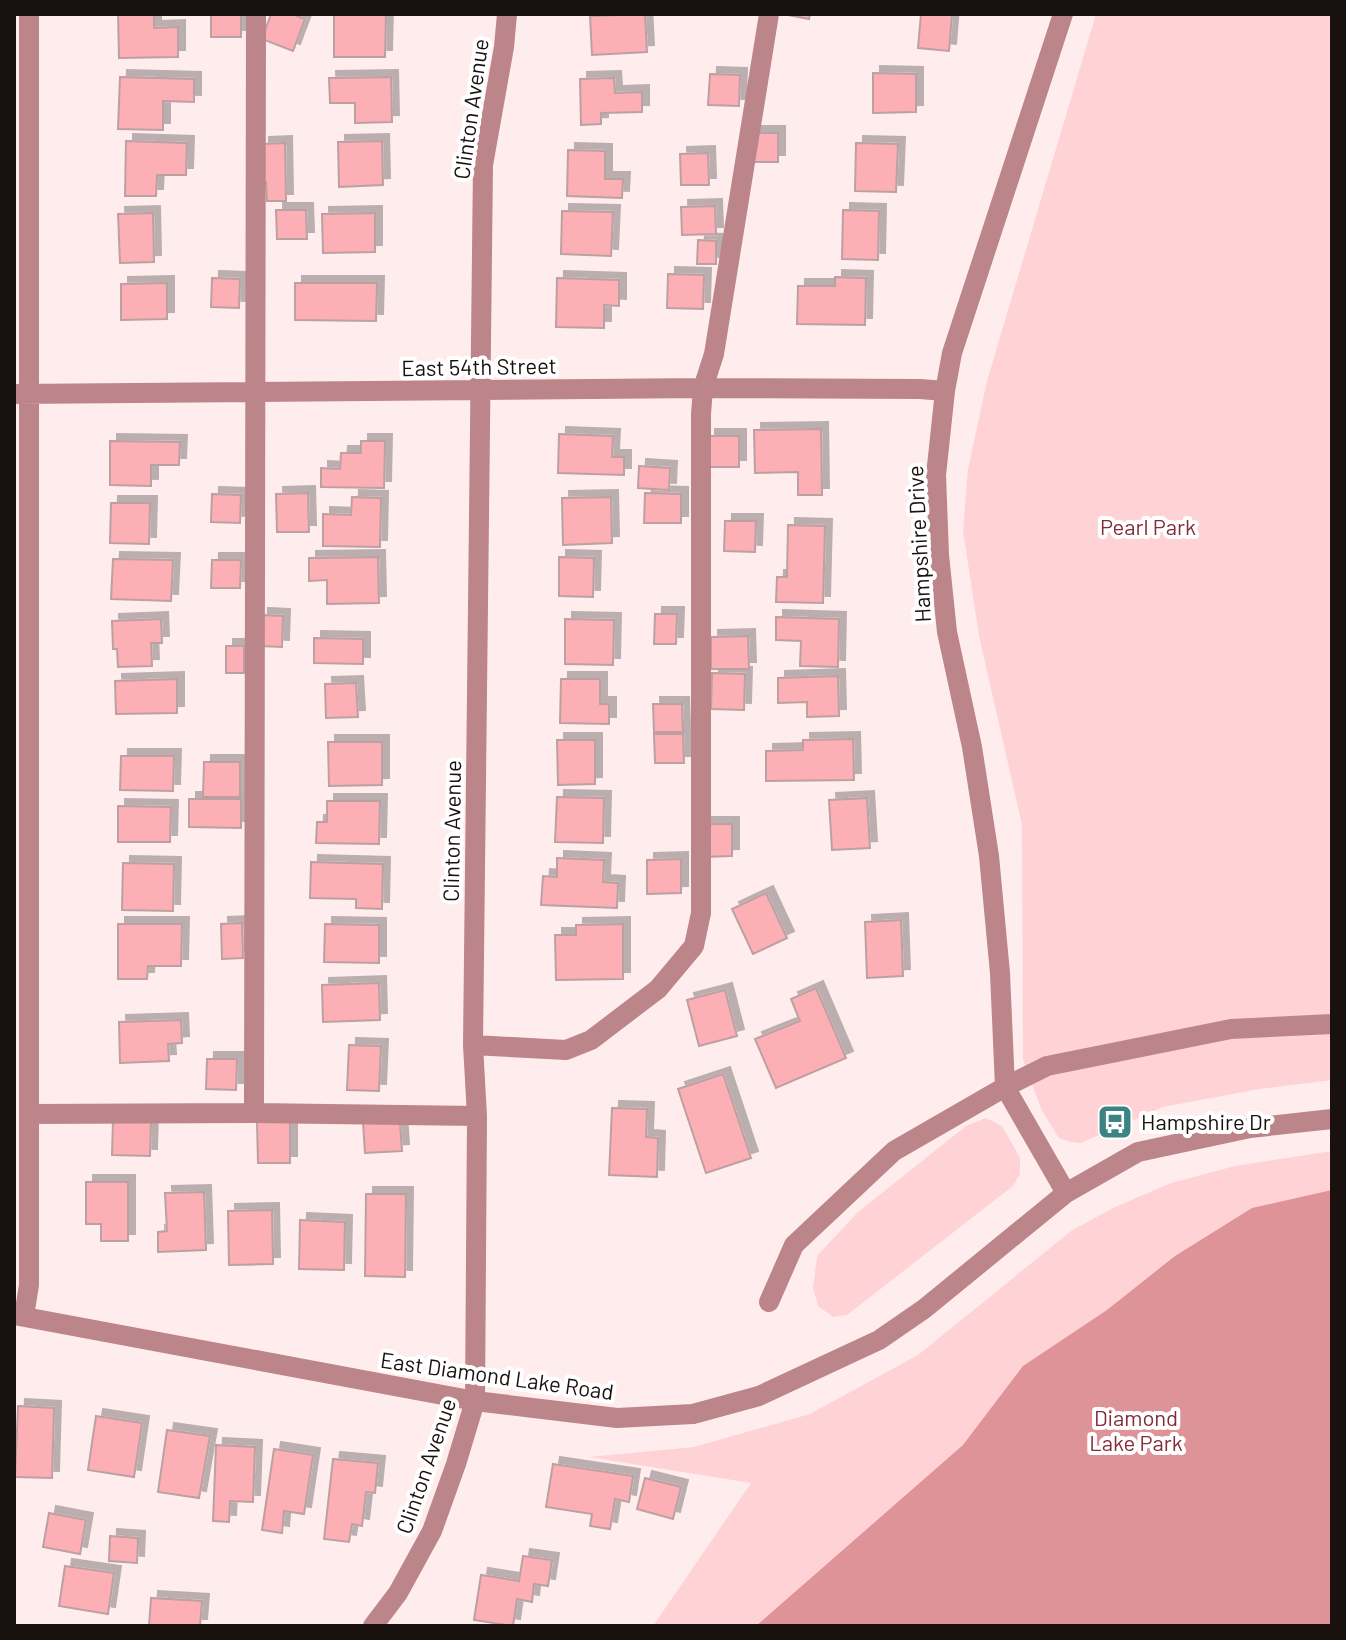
<svg xmlns="http://www.w3.org/2000/svg" width="1346" height="1640" font-family="Barlow,sans-serif">
	<style>
		.green { fill: #ffd3d5 }
		.water { fill: #dd9398 }
		.building { fill: #fcafb4; stroke: #bca0a2; stroke-width: 2; filter: url(#shadow) }
		.lines { fill: none; stroke-linecap: round; stroke-linejoin: round }
		.minor { stroke: #bc8589; stroke-width: 20 }
		.labels { text-anchor: middle; stroke-width: 8; stroke-linejoin: round; paint-order: stroke }
		.street-label { font-size: 22px; fill: #191010; stroke: #fff }
		.park-label { font-size: 22px; fill: #842c39; stroke: #fff }
		.poi-label { font-size: 22px; fill: #191010; stroke: #fff; text-anchor: start }
	</style>
	<defs>
		<filter id="shadow"><feDropShadow dx="7" dy="-7" stdDeviation="0" flood-color="#0004"/></filter>
	</defs>
	<rect width="100%" height="100%" fill="#ffeded"/>
	<path class="green" d="M1096,14H1332V1080L1259,1089L1163,1107L1081,1143L1071,1142L1059,1138L1042,1111L1023,1060L1022,825L979,636L963,531L968,469L987,381Z
		M986,1118L1002,1126L1020,1158V1174L1013,1186L847,1315L833,1317L818,1306L813,1288L817,1256L858,1212L966,1126Z
		M1332,1151V1626H653L751,1483L589,1457L694,1447L810,1414L918,1355L1071,1231L1115,1207L1171,1183L1235,1166Z"/>
	<path class="water" d="M1332,1190V1626H756L963,1445L1023,1366L1107,1310L1175,1256L1252,1208Z"/>
	<path class="building" d="M118,14H154V28L178,27V57L119,58Z
		M211,14H241V37H211Z
		M271,14H292L305,19L293,51L262,39Z
		M334,14H386L385,57H334Z
		M645,14L647,52L592,55L590,16Z
		M783,14H810L809,19Z
		M921,14H952L949,51L918,48Z
		M873,73L916,74V112L873,113Z
		M710,74L740,75L739,106L708,105Z
		M120,77L194,79V102L163,101V130L118,129Z
		M391,77L392,122L355,123V103H330L329,78Z
		M614,78L615,93L642,92V112L601,113V124L581,125L580,79Z
		M754,133H778V162H754Z
		M126,141L187,143L186,175H157L156,196H125Z
		M382,141L383,185L339,187L338,142Z
		M285,143L286,201H267L266,182H262V144Z
		M856,143L898,144L896,192L855,191Z
		M568,150L605,151V179H623L622,198L567,196Z
		M708,153L709,185H681L680,154Z
		M715,206L716,234L682,235L681,207Z
		M276,210H306L307,239H277Z
		M843,210L879,211L878,260L842,259Z
		M562,211L613,212L611,256L561,254Z
		M153,213L154,262L120,263L118,214Z
		M375,213V252L323,253L322,214Z
		M698,240L716,241V264H697Z
		M668,274L704,275L703,309L667,308Z
		M835,277L866,278L865,325L797,324L798,286H835Z
		M212,278L240,279L239,308L211,307Z
		M557,278L619,280V306L604,305V328L556,327Z
		M167,283V319L121,320V284Z
		M295,283H377L376,321L295,320Z
		M821,429L822,495H798V472L755,473L754,430Z
		M559,434L613,436L612,457H624V475L558,473Z
		M708,436H739V467H708Z
		M110,441L180,442L179,465H151V486L110,485Z
		M361,441H385L384,488L321,487V468L340,469L341,453H361Z
		M639,466L670,468L669,490L638,488Z
		M308,493L309,532H277L276,494Z
		M645,493L681,494V523H644Z
		M212,494L241,495L240,523L211,522Z
		M352,497L381,498L380,547L323,546V514L351,515Z
		M611,497L612,543L563,545L562,498Z
		M111,503H150L149,544L110,543Z
		M725,521H756L755,552L724,551Z
		M788,525L825,526L823,603L776,602L777,577H787Z
		M378,557L379,603L327,604V580L309,581V558Z
		M559,557L594,558L593,597L559,596Z
		M113,559L173,560L171,601L111,599Z
		M212,560H241L240,588H211Z
		M655,614H677L676,644H654Z
		M261,615L283,616L282,647L260,646Z
		M776,617L839,619L838,667L800,666L801,641L776,640Z
		M161,619L162,643H151L152,666L118,667L117,649H113L112,621Z
		M565,619L614,620L613,665L565,664Z
		M748,636L749,669H711V637Z
		M314,638L363,639V664L314,663Z
		M226,646H244V673H226Z
		M712,673L745,674L744,710L711,709Z
		M838,676L839,716L807,717V702L778,703V678Z
		M177,679V713L116,714L115,681Z
		M561,679H600V704H609V724L560,723Z
		M356,683L358,717L326,718L325,684Z
		M653,704H682L683,732H654Z
		M654,734H683L684,763H655Z
		M853,739L854,780L766,781V751L803,750V740Z
		M557,740H595V784L558,785Z
		M328,742H382V785L329,786Z
		M121,756H174L173,791L120,790Z
		M204,762H240V797H203Z
		M557,797L604,798L603,843L555,842Z
		M867,798L870,848L832,850L829,800Z
		M189,799H241V828L189,827Z
		M327,801H380L379,844L316,843L317,822H327Z
		M118,806L171,807L170,842H118Z
		M702,824H732V856L703,857Z
		M557,858L604,860L603,882L618,883L617,908L541,905L543,876L557,877Z
		M681,859V893L647,894V860Z
		M311,862L383,864L382,909L356,908V899L310,898Z
		M123,863L174,864L173,911L122,910Z
		M766,893L787,938L753,954L732,909Z
		M901,920L903,976L867,978L865,922Z
		M242,923L243,958L222,959L221,924Z
		M118,924H182L181,966H148L147,979H118Z
		M325,924L379,925V963L324,962Z
		M623,924V979L556,980L555,935H576V925Z
		M379,983L380,1020L323,1022L322,985Z
		M816,988L846,1058L776,1088L755,1039L800,1021L791,999Z
		M725,990L737,1036L699,1046L687,1000Z
		M181,1020L182,1043L168,1044L169,1061L120,1063L119,1022Z
		M349,1045L381,1046L379,1091L347,1090Z
		M207,1059H237L236,1090L206,1089Z
		M723,1074L751,1158L706,1173L678,1089Z
		M612,1108L647,1109L646,1137L658,1138L657,1177L609,1175Z
		M113,1120L151,1121L150,1156L112,1155Z
		M257,1122H290V1163H258Z
		M400,1122L402,1151L365,1153L363,1123Z
		M86,1182H128V1241H101V1224H86Z
		M204,1192L206,1250L158,1252V1232L167,1231L165,1193Z
		M366,1194H406L405,1277L365,1276Z
		M272,1210L273,1264L229,1265L228,1211Z
		M300,1220L345,1222L344,1270L299,1269Z
		M18,1406L54,1408L52,1478L15,1477Z
		M96,1416L142,1423L134,1477L88,1470Z
		M167,1430L210,1436L199,1498L158,1492Z
		M216,1445L255,1447L253,1502L230,1501L229,1522L213,1521Z
		M274,1449L313,1455L304,1514L284,1511L282,1533L262,1530Z
		M333,1459L378,1463L375,1493L366,1492L362,1526L352,1524L349,1542L324,1539Z
		M553,1464L633,1476L629,1502L615,1499L610,1529L590,1526L592,1514L546,1507Z
		M645,1478L681,1487L673,1519L637,1509Z
		M49,1513L86,1520L80,1554L43,1547Z
		M110,1536L138,1538L137,1563L109,1561Z
		M523,1556L552,1560L548,1586L534,1584L532,1602L517,1599L513,1626L474,1620L481,1575L519,1581Z
		M65,1566L114,1573L108,1614L59,1606Z
		M151,1598L202,1601L200,1626H149Z"/>
	<g class="lines">
		<path class="minor" d="M1063,14L952,353L945,391L936,475L939,555L947,632L972,747L989,856L1000,973L1005,1087L1066,1193
			M14,394L703,388L920,389L945,391
			M473,1045L566,1050L591,1040L658,989L694,946L701,913V414L703,388L714,354L769,14
			M254,1113L256,14
			M29,1114L254,1113L477,1116
			M769,1302L794,1245L894,1151L1005,1087L1047,1066L1231,1029L1332,1024
			M14,1315L475,1401L617,1418L693,1414L759,1396L879,1340L924,1309L1066,1193L1138,1152L1250,1128L1332,1119
			M24,1316L29,1285V14
			M373,1626L398,1593L432,1531L456,1464L475,1401L477,1116L473,1045L483,165L504,47L507,14"/>
	</g>
	<defs>
		<symbol id="bus-square" viewBox="-11 -11 22 22"><rect x="-9" y="-9" width="18" height="18" rx="4" fill="#3c8484" stroke="#fff"/><path d="M-5-6H5V4H4V6H2V4H-2V6H-4V4H-5ZM-3.5-4V0h7V-4ZM-3.5 1.2v1.5H-2V1.2ZM2 1.2v1.5H3.5V1.2Z" fill="#fff"/></symbol>
	</defs>
	<g fill-rule="evenodd">
		<use href="#bus-square" x="1095" y="1102" width="40" height="40"/>
	</g>
	<g class="labels">
		<g class="street-label">
			<text transform="translate(471 109) rotate(-82)" y="8">Clinton Avenue</text>
			<text transform="translate(479 367) rotate(-1)" y="8">East 54th Street</text>
			<text transform="translate(919 544) rotate(-93)" y="8">Hampshire Drive</text>
			<text transform="translate(452 831) rotate(-89)" y="8">Clinton Avenue</text>
			<text transform="translate(497 1376) rotate(8)" y="8">East Diamond Lake Road</text>
			<text transform="translate(426 1466) rotate(-71)" y="8">Clinton Avenue</text>
		</g>
		<g class="park-label">
			<text x="1148" y="535">Pearl Park</text>
			<text x="1136" y="1426">Diamond<tspan x="1136" dy="25">Lake Park</tspan></text>
		</g>
		<g class="poi-label">
			<text x="1141" y="1130">Hampshire Dr</text>
		</g>
	</g>
	<rect width="1346" height="1640" fill="none" stroke="#191010" stroke-width="32"/>
</svg>
